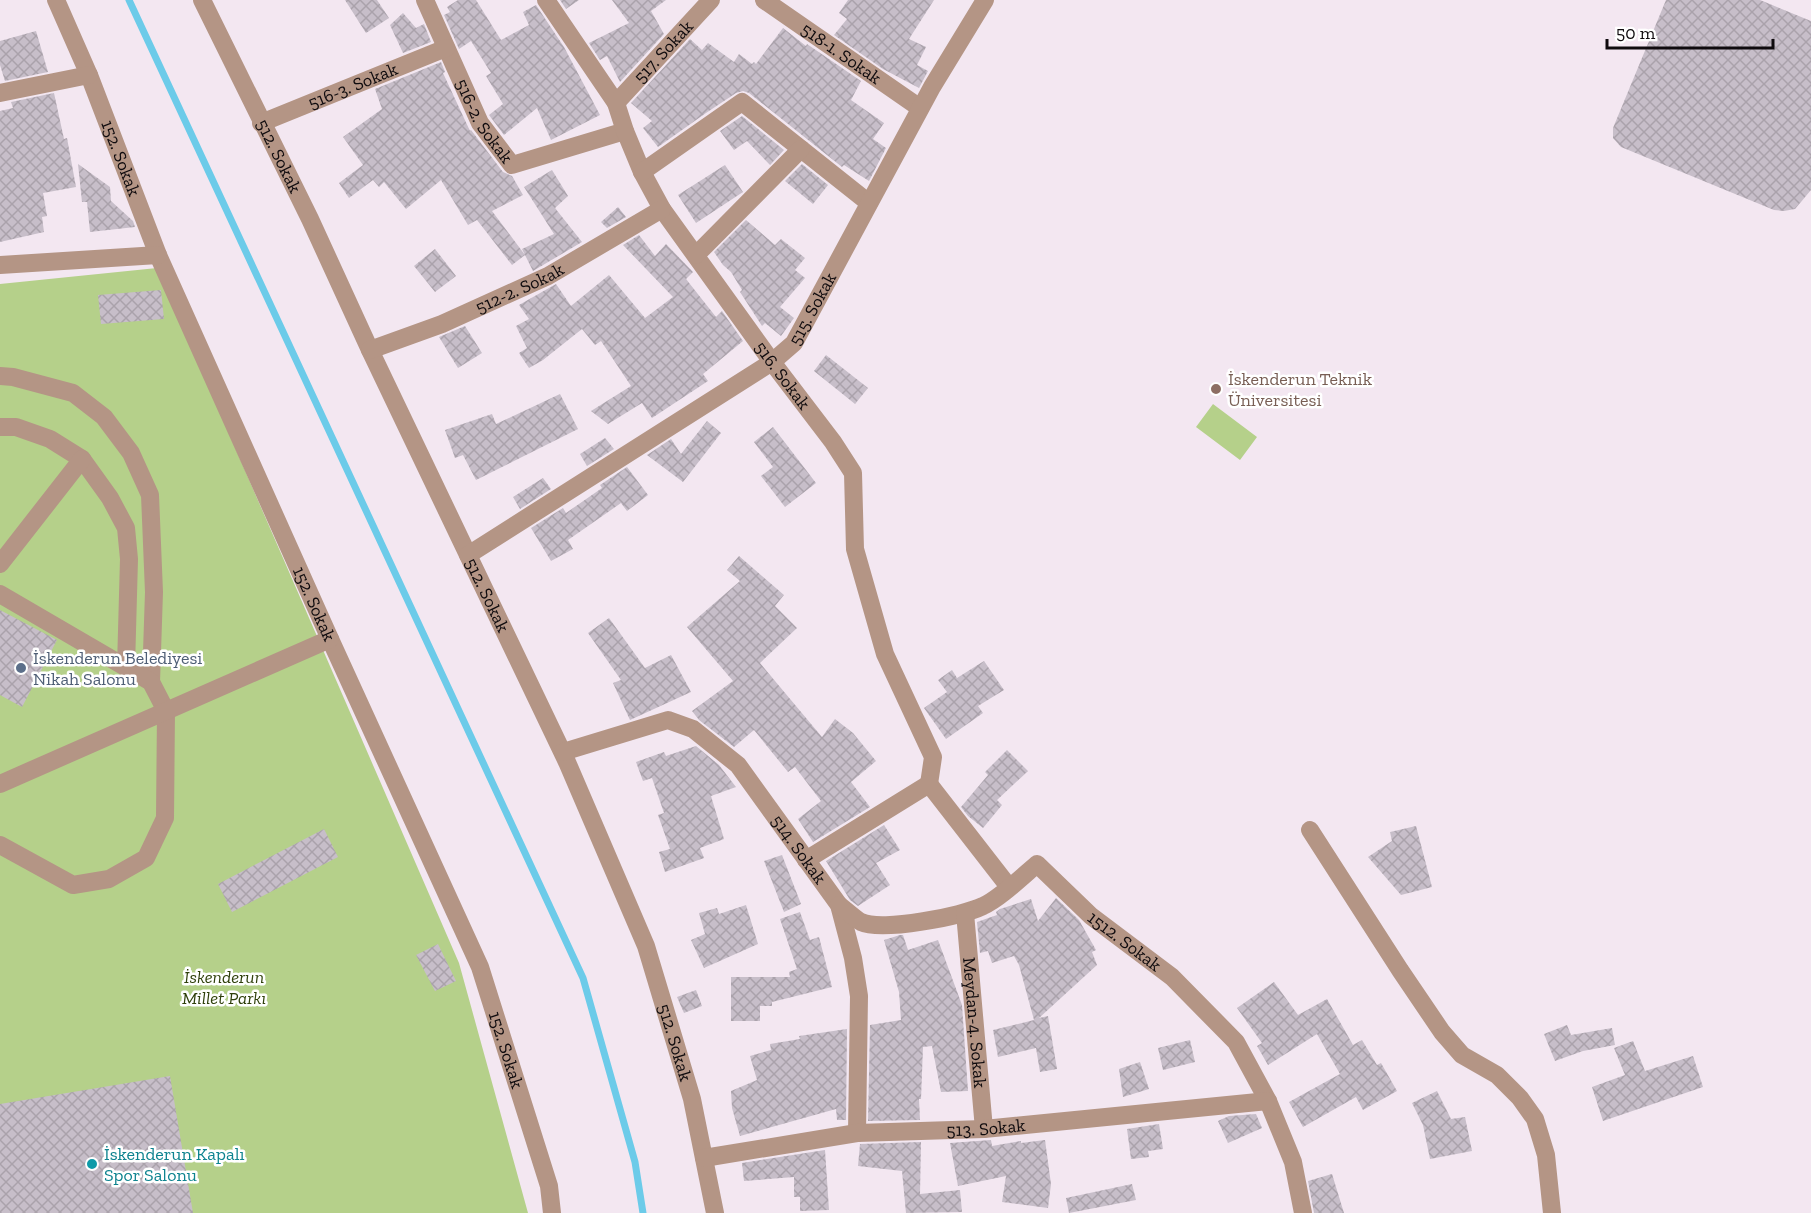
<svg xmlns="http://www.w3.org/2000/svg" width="1811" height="1213" font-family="'Zilla Slab',serif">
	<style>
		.park { fill: #b5d08a }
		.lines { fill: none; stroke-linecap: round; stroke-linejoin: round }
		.stream { stroke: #6ccbe9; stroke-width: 7 }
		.building { fill: url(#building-cross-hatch) }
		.minor { stroke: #b49585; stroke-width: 18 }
		.education-dot { fill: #8d6e63; stroke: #fff; stroke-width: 2 }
		.service-dot { fill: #5c6f8a; stroke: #fff; stroke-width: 2 }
		.culture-dot { fill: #0f9aa8; stroke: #fff; stroke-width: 2 }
		.labels { text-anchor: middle; stroke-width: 5; stroke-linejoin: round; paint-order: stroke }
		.street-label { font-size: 18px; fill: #0f0b0e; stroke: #fff }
		.education-label { font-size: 18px; fill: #785e54; stroke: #fff; text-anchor: start }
		.service-label { font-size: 18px; fill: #4e5e75; stroke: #fff; text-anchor: start }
		.park-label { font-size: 18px; font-style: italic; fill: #2f400b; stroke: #fff }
		.culture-label { font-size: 18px; fill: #0d838f; stroke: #fff; text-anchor: start }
	</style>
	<defs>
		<pattern id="building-cross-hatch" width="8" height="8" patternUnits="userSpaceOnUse" patternTransform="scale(1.5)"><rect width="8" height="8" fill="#c7bec9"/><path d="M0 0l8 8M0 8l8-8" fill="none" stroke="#aaa2ab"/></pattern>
	</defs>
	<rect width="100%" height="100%" fill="#f3e7f1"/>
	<path class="park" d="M157,268L459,963L528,1213H0V284Z
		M1213,404L1257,437L1240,460L1196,427Z"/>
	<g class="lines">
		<path class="stream" d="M129,0L583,978L635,1162L643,1213"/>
	</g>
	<path class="building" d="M345,0H377L389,18L366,33Z
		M458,0H476L501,40L529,25L523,12L536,5L564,47L600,115L551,140L537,108L504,135L489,115L503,104L486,76L491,73L471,41L459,49L444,15L450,12L447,7Z
		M560,0H579L566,9Z
		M612,0H666L651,11L664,34L620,82L607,56L600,60L589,43L629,23Z
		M848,0H934L909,39L926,47L917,65L928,71L919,88L883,69L834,35L847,19L839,13Z
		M1666,0H1760L1811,21V190L1795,209L1784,211L1774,210L1621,147L1613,138V128Z
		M403,13L416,28L424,24L431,42L403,53L390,25Z
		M783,28L806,46L807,44L861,81L851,100L884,123L873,139L886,148L869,181L844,165L842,167L749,93L743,91L736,93L706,113L658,147L643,128L652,121L631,103L690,39L702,50L708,43L734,62L739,54L752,64L754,62L756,64Z
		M36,31L48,72L5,81L0,65V41Z
		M441,62L445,72L443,73L470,131L471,130L503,172L512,176L523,195L492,211L525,255L512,265L477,220L468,225L441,180L406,209L384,182L379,187L373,180L349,198L339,183L363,165L343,137L382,109L375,89Z
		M54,93L64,139L67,138L76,187L43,193L47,216L42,217L44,232L0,242V111L13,108L11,102Z
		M742,116L784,150L770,165L747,141L734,150L720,131Z
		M78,164L110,187L111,201L133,221L135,227L90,232L87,202H82Z
		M802,164L828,185L813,204L785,181Z
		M725,165L743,192L696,223L678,195Z
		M552,170L568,196L555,208L582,242L533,271L522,249L554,234L524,187Z
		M618,207L626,217L607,228L601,222Z
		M746,220L775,245L781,239L805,258L795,270L805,278L780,307L794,318L781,336L765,323L762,326L740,292L742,290L731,272L723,265L714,252Z
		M639,235L655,256L666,244L693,272L686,279L716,317L722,311L743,341L703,374L708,381L652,418L642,403L608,424L591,411L631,386L601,341L595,345L582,329L543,360L529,368L519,353L527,348L516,326L529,319L519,305L556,284L571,306L609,275L645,318L673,297L623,245Z
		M435,249L456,276L435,292L414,266Z
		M161,290L164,319L101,324L98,295Z
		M465,326L482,353L458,368L439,337Z
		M826,355L868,388L855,404L814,371Z
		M560,394L578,429L476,480L463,455L455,458L445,430L492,414L496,424Z
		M707,421L721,433L683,482L647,455L671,439L681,454Z
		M773,427L816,483L785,507L761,476L773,467L754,442Z
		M605,438L614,449L587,466L580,454Z
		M627,467L648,495L627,511L621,503L568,540L573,549L551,561L531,528L563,508L566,513L602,488L600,485Z
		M543,478L551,489L520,509L513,497Z
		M739,556L784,595L775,606L797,628L760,663L822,737L835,719L853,733L876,761L851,782L870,807L813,842L798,819L821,801L795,767L788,772L754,730L734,747L699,720L692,711L733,681L687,627L740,581L727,570Z
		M0,610L57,640L22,707L0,695Z
		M609,618L645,668L671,655L691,692L630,720L613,683L621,680L588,633Z
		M984,661L1004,690L978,706L983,713L946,739L924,708L947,692L938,680L952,670L957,678Z
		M696,746L719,765L736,787L711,796L724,839L700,848L704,858L665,872L659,852L670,849L658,815L664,813L652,778L643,781L636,762L664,752L666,756Z
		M1007,750L1028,771L997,800L1002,805L983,828L968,816L961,807L988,775L985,772Z
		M884,825L900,850L876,863L890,885L858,906L850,900L826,861Z
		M1416,826L1432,887L1401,895L1368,857L1392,841L1390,832Z
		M324,829L338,857L232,912L218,884Z
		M782,855L801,904L784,912L764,861Z
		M1056,898L1079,920L1096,950L1092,952L1097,965L1039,1018L1048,1016L1057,1069L1040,1072L1036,1048L998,1057L993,1030L1034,1020L1019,965L1014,956L992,963L988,951L980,953L977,922L997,915L996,912L1000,909L1031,899L1038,921Z
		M746,905L758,944L704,968L691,940L705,934L699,913L717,908L719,914Z
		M800,912L810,940L819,937L832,987L772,1002V1006H760V1021H731V977H790L789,972L797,969L780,919Z
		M900,935H903L908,950L938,940L962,1005L968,1091L941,1092L932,1046L923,1047L921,1099H919L920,1120L868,1121L870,1025L901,1020L899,992L884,940Z
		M438,944L456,981L435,991L416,955Z
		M1274,982L1298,1015L1327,999L1353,1045L1362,1040L1377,1065L1381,1063L1397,1091L1363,1110L1356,1097L1303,1127L1289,1102L1340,1074L1317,1034L1268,1065L1257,1046L1262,1043L1237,1008Z
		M696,990L702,1006L684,1013L677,997Z
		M1567,1025L1571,1035L1612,1028L1615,1045L1583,1051L1555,1061L1544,1034Z
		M847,1029L846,1120H837L836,1109L740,1136L732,1108L731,1091L757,1080L750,1056L771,1050L770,1044L800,1039L799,1036Z
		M1190,1040L1195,1062L1163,1070L1158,1048Z
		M1633,1041L1645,1071L1693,1056L1703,1087L1603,1121L1592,1087L1625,1075L1614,1048Z
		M1140,1062L1149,1089L1123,1097L1119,1069Z
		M170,1076L193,1213H0V1104Z
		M1437,1091L1451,1119L1465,1117L1472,1151L1430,1159L1423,1125L1412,1103Z
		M1256,1114L1262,1128L1228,1143L1218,1121L1229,1116Z
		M1159,1124L1163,1149L1148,1151L1149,1157L1131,1159L1127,1129Z
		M991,1140L992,1146L1021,1141V1143L1045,1140L1051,1184L1048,1208L1002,1202L1006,1176L958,1186L950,1143Z
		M921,1142L920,1194L960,1190L962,1212L906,1213L902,1171L858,1166L860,1144Z
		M825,1150L829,1210L800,1211V1197H794V1177L744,1181L742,1163Z
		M1332,1174L1344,1213H1314L1308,1181Z
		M1132,1184L1136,1200L1069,1213L1066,1198Z"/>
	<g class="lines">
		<g class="minor">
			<path id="s1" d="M56,0L89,75L158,255L330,639L480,967L549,1186L552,1213"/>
			<path id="s2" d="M202,0L310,219L370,350L567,762L646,946L692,1099L715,1213"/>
			<path id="s3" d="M425,0L480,123L512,165L625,131"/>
			<path id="s4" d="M546,0L616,103L625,131L642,172L662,209L772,362L833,442L853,473L855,549L885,654L933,757L929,784"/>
			<path id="s5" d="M764,0L920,108"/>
			<path d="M0,93L89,75"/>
			<path id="s6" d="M616,103L711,0"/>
			<path id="s7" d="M261,123L446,48"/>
			<path d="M642,172L742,102L869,203"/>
			<path d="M696,255L801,149"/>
			<path d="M0,265L158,255"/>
			<path id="s8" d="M370,350L442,324L548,276L662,209"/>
			<path d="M0,376L13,377L73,393L104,417L131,453L150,495L154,592L151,682"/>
			<path d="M0,427H16L50,439L82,459L110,498L126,528L129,559L126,667"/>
			<path id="s9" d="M468,555L772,362L794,343L932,87L985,0"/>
			<path d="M0,564L82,459"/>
			<path d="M0,594L151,682L166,711L165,818L146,858L109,879L73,885L0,845"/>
			<path id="s10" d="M563,752L668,720L693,729L738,765L839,905L853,958L859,996L857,1133"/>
			<path d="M0,784L330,639"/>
			<path d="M1310,830L1400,970L1442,1032L1462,1055L1497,1075L1520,1098L1535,1119L1546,1155L1552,1213"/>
			<path d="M806,860L929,784L1009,887"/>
			<path id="s11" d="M839,905C846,910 854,918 861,922C882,932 962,916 983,906C999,899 1023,876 1037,864L1091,916L1172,977L1236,1042L1268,1101L1293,1162L1303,1213"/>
			<path id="s12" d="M965,913L984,1129"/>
			<path id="s13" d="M704,1158L857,1133L984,1129L1268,1101"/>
		</g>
	</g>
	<circle class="education-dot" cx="1216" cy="389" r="6"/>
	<circle class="service-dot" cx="21" cy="668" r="6"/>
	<circle class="culture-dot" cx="92" cy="1164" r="6"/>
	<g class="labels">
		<g class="street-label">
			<text dy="6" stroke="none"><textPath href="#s6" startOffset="70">517. Sokak</textPath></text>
			<text dy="6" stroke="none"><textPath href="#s5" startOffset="94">518-1. Sokak</textPath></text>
			<text dy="6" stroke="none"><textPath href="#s7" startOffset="99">516-3. Sokak</textPath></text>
			<text dy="6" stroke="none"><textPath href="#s3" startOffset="135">516-2. Sokak</textPath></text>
			<text dy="6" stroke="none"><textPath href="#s2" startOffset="174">512. Sokak</textPath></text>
			<text dy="6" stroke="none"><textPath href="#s1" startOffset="171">152. Sokak</textPath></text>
			<text dy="6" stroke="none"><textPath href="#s8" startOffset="162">512-2. Sokak</textPath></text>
			<text dy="6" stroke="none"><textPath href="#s9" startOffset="428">515. Sokak</textPath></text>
			<text dy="6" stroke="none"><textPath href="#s4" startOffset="446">516. Sokak</textPath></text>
			<text dy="6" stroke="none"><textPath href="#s2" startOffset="660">512. Sokak</textPath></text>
			<text dy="6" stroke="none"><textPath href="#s1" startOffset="657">152. Sokak</textPath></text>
			<text dy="6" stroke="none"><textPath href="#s10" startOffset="298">514. Sokak</textPath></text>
			<text dy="6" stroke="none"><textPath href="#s11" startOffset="338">1512. Sokak</textPath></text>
			<text dy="6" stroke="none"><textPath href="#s12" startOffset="110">Meydan-4. Sokak</textPath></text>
			<text dy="6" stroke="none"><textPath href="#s2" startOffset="1146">512. Sokak</textPath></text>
			<text dy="6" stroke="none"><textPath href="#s1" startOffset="1143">152. Sokak</textPath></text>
			<text dy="6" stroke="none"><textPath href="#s13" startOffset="284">513. Sokak</textPath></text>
		</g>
		<g class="education-label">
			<text x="1228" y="385">İskenderun Teknik<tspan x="1228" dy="21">Üniversitesi</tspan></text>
		</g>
		<g class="service-label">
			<text x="33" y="664">İskenderun Belediyesi<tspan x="33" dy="21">Nikah Salonu</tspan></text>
		</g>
		<g class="park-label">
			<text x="224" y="983">İskenderun<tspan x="224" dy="21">Millet Parkı</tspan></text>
		</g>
		<g class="culture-label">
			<text x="104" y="1160">İskenderun Kapalı<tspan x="104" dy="21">Spor Salonu</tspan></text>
		</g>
	</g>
	<path d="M1607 39v9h166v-9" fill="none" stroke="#0f0b0e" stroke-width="3"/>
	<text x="1616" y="39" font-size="18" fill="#0f0b0e" stroke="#ffffff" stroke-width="4.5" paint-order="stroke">50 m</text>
</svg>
